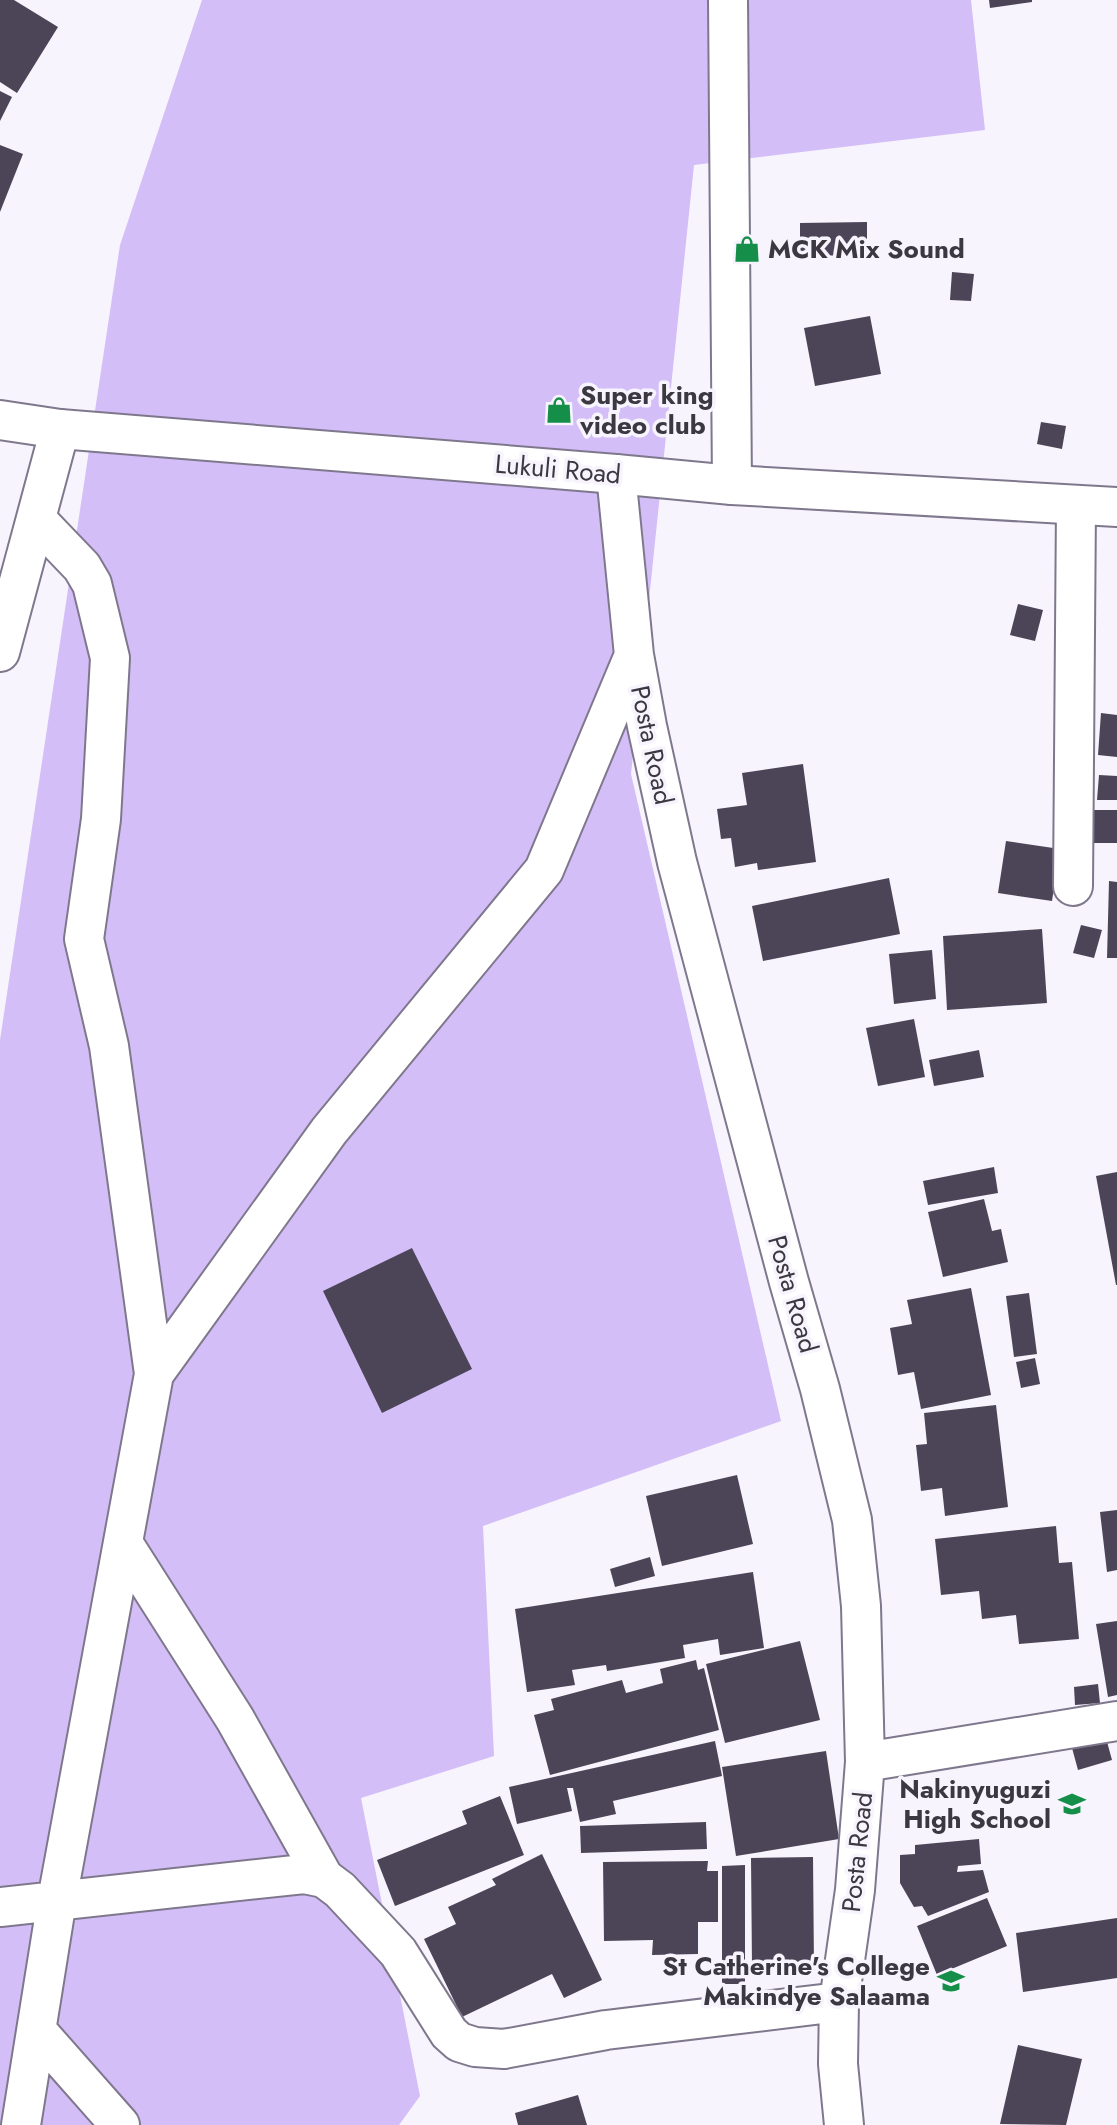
<svg xmlns="http://www.w3.org/2000/svg" width="1117" height="2125" font-family="Jost,sans-serif">
	<style>
		.green { fill: #d3bef8 }
		.building { fill: #4c4557 }
		.lines { fill: none; stroke-linecap: round; stroke-linejoin: round }
		.minor-casing { stroke: #7f788d; stroke-width: 42 }
		.tertiary-casing { stroke: #7f788d; stroke-width: 42 }
		.minor { stroke: #fff; stroke-width: 38 }
		.tertiary { stroke: #fff; stroke-width: 38 }
		.labels { text-anchor: middle; stroke-width: 7; stroke-linejoin: round; paint-order: stroke }
		.poi-label { font-size: 26px; font-weight: bold; fill: #3c3841; stroke: #f7f4fd; text-anchor: start }
		.street-label { font-size: 26px; fill: #3c3841; stroke: #f7f4fd }
	</style>
	<rect width="100%" height="100%" fill="#f7f4fd"/>
	<path class="green" d="M202,0H971L985,130L694,165L631,774L781,1421L483,1526L494,1756L361,1798L420,2096L399,2125H0V1040L120,245Z"/>
	<path class="building" d="M0,0H14L58,27L17,93L0,82Z
		M989,0H1032V2L990,8Z
		M0,91L12,97L0,121Z
		M0,145L23,154L0,212Z
		M867,222V255L800,256V223Z
		M952,272L974,274L971,301L950,300Z
		M870,316L881,374L815,386L804,328Z
		M1041,422L1066,426L1062,449L1037,444Z
		M1018,604L1043,610L1035,641L1010,635Z
		M1101,713L1117,715V757L1098,755Z
		M803,764L816,862L758,870L757,863L735,867L731,838L721,839L717,809L747,805L742,773Z
		M1099,775L1117,776V800H1097Z
		M1093,810H1117V843H1093Z
		M1006,841L1060,849L1052,901L998,893Z
		M889,878L900,934L763,961L752,906Z
		M1109,881L1117,882V958H1107Z
		M1081,925L1102,930L1094,958L1073,953Z
		M1042,929L1047,1003L947,1010L943,936Z
		M932,950L936,999L894,1004L889,954Z
		M914,1019L925,1077L878,1086L866,1028Z
		M979,1050L984,1077L934,1086L929,1060Z
		M994,1167L998,1193L928,1205L923,1181Z
		M1117,1172V1285H1116L1096,1176Z
		M984,1199L992,1231L1001,1229L1008,1262L943,1277L928,1212Z
		M412,1248L472,1369L382,1413L323,1291Z
		M971,1288L991,1395L921,1409L914,1372L898,1375L890,1328L912,1324L907,1300Z
		M1029,1293L1037,1354L1014,1357L1006,1296Z
		M1035,1358L1040,1384L1021,1388L1016,1362Z
		M996,1405L1008,1507L945,1516L942,1488L921,1491L916,1445L927,1444L924,1413Z
		M737,1475L753,1544L662,1566L646,1496Z
		M1117,1510V1570L1107,1572L1100,1512Z
		M1056,1526L1059,1563L1072,1562L1079,1639L1019,1644L1016,1615L982,1619L979,1591L941,1595L935,1539Z
		M650,1557L655,1576L615,1587L610,1569Z
		M753,1572L764,1648L720,1655L718,1639L683,1645L685,1658L607,1671L606,1665L572,1670L575,1685L527,1692L515,1609Z
		M1117,1621V1695L1108,1697L1096,1624Z
		M800,1641L820,1720L725,1743L706,1664Z
		M696,1660L698,1670L704,1668L719,1730L550,1775L534,1715L554,1710L551,1699L622,1680L626,1693L663,1683L660,1669Z
		M1098,1684L1100,1703L1075,1705L1074,1687Z
		M1106,1738L1112,1760L1078,1770L1072,1748Z
		M715,1741L722,1776L613,1801L616,1814L580,1822L573,1788H567L572,1811L517,1824L509,1787Z
		M826,1751L839,1839L736,1856L722,1767Z
		M500,1796L524,1855L395,1906L377,1860L467,1824L462,1811Z
		M706,1822L707,1849L581,1853L580,1826Z
		M979,1839L981,1864L958,1866L957,1872L983,1870L989,1892L928,1916L922,1906L914,1907L900,1883V1855L915,1854V1845Z
		M542,1854L602,1980L564,1998L552,1974L462,2017L424,1939L456,1924L448,1907L496,1885L492,1879Z
		M813,1857L814,1967H752L751,1858Z
		M708,1861L707,1871H718V1922H698V1954L652,1955L653,1940L604,1941L603,1862Z
		M745,1865V1984H722V1866Z
		M987,1898L1007,1946L937,1975L917,1926Z
		M1117,1918V1978L1023,1992L1016,1933Z
		M1018,2045L1082,2059L1066,2125L1000,2124Z
		M578,2095L587,2125H518L515,2113Z"/>
	<g class="lines">
		<defs>
			<path id="minor" d="M728,0L732,485
				M616,474L634,655L647,726L677,862L789,1282L820,1389L852,1520L861,1606L865,1762L855,1890L839,2002L838,2064L844,2125
				M0,652L60,429
				M1073,886L1076,505
				M154,1374L329,1131L544,870L634,655
				M123,1543L235,1719L324,1878
				M865,1762L1117,1721
				M0,1907L304,1874L324,1878L340,1890L398,1952L449,2033L459,2042L475,2047L504,2049L606,2030L839,2002
				M37,2031L120,2125
				M21,2125L57,1900L154,1374L109,1046L84,939L101,819L110,658L92,584L82,567L36,519"/>
			<path id="tertiary" d="M0,420L60,429L616,474L732,485L1117,507"/>
		</defs>
		<use href="#minor" class="minor-casing"/>
		<use href="#tertiary" class="tertiary-casing"/>
		<use href="#minor" class="minor"/>
		<use href="#tertiary" class="tertiary"/>
	</g>
	<defs>
		<symbol id="shop-bare" viewBox="-9 -9 18 18"><path d="M-5-2.5h2.3a2.7 3.5 0 0 1 5.4 0H5L5.5 6h-11ZM-1.5-2.5h3a1.5 2.3 0 0 0-3 0Z" fill="#158e49" stroke="#f7f4fd" stroke-width="2.5" paint-order="stroke"/></symbol>
		<symbol id="school-bare" viewBox="-9 -9 18 18"><path d="M0-5L7-2L0 1L-7-2ZM-4 1L0 2.5L4 1V4Q0 6-4 4Z" fill="#158e49" stroke="#f7f4fd" stroke-width="2.5" paint-order="stroke"/></symbol>
	</defs>
	<g fill-rule="evenodd">
		<use href="#shop-bare" x="728" y="230" width="38" height="38"/>
		<use href="#shop-bare" x="540" y="391" width="38" height="38"/>
		<use href="#school-bare" x="1053" y="1785" width="38" height="38"/>
		<use href="#school-bare" x="932" y="1962" width="38" height="38"/>
	</g>
	<g class="labels">
		<g class="poi-label">
			<text x="768" y="258">MCK Mix Sound</text>
			<text x="580" y="404">Super king<tspan x="580" dy="30">video club</tspan></text>
			<text x="1051" y="1798" text-anchor="end">Nakinyuguzi<tspan x="1051" dy="30">High School</tspan></text>
			<text x="930" y="1975" text-anchor="end">St Catherine's College<tspan x="930" dy="30">Makindye Salaama</tspan></text>
		</g>
		<g class="street-label">
			<text transform="translate(558 469) rotate(5)" y="9">Lukuli Road</text>
			<text transform="translate(652 745) rotate(78)" y="9">Posta Road</text>
			<text transform="translate(793 1294) rotate(74)" y="9">Posta Road</text>
			<text transform="translate(857 1852) rotate(-84)" y="9">Posta Road</text>
		</g>
	</g>
</svg>
